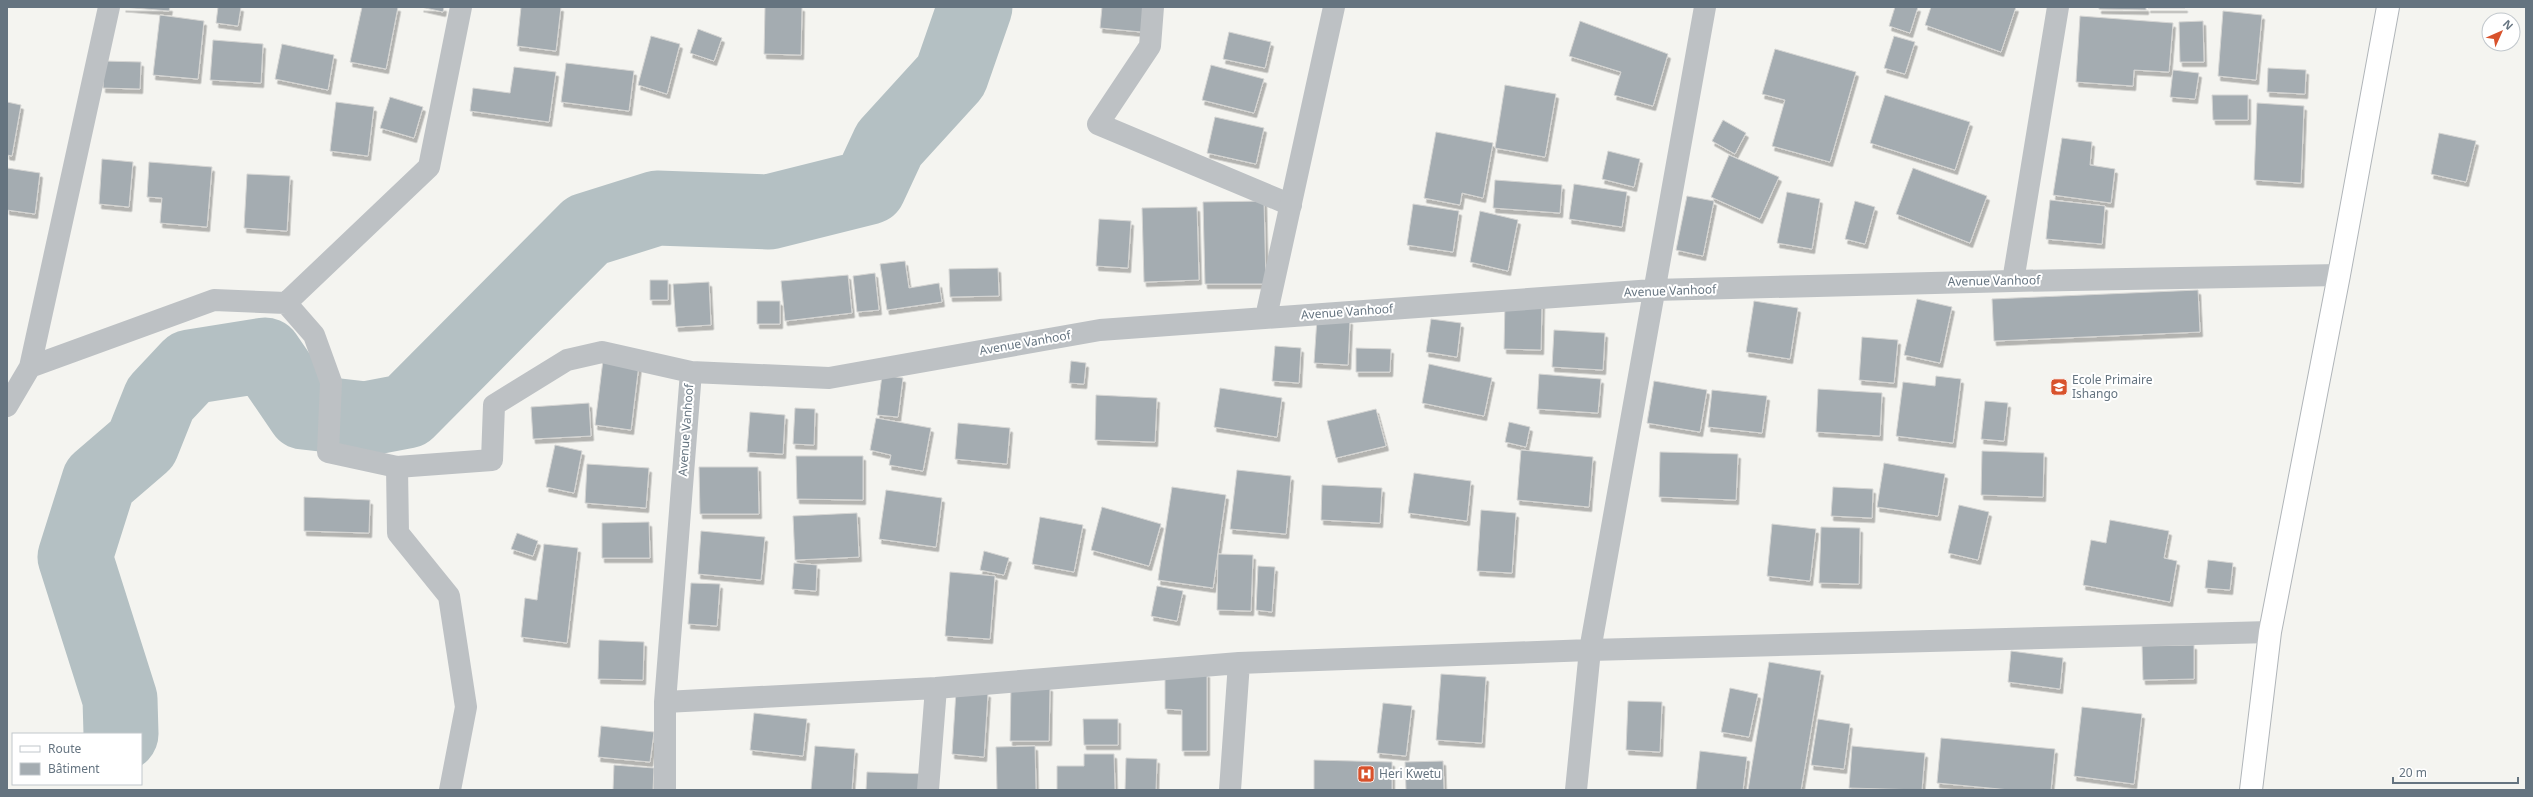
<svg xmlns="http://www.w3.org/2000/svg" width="2533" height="797" font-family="'Noto Sans',sans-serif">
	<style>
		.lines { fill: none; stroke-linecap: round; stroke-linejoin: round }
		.river { stroke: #b4c0c3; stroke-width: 75 }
		.building { fill: #a4acb1; stroke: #d5d5d3; filter: url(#shadow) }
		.secondary-casing { stroke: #b0b5b9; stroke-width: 24 }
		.lane { stroke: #bdc1c4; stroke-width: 22 }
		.street { stroke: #bdc1c4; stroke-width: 22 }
		.secondary { stroke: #fff; stroke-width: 22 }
		.labels { text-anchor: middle; stroke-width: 4; stroke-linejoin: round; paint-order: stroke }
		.street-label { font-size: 12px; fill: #657480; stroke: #fff }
		.poi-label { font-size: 12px; fill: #657480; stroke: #fff; text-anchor: start }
	</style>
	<defs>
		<filter id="shadow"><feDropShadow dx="2.5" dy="4.5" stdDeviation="0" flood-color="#0004"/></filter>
	</defs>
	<rect width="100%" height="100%" fill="#f4f4f0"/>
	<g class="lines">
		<path class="river" d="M121,734L120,699L75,557L99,481L142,444L160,399L190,367L265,355L304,412L365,419L407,411L587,230L657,208L769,212L869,187L889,144L951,76L975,7"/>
	</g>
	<path class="building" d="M123,7H170L169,11Z
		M218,7H241L238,26L216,23Z
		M362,7H398L386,69L350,62Z
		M421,7H444L443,12Z
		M521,7H561L556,51L517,46Z
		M765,7H802L801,55L764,54Z
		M1102,7H1154L1152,33L1100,28Z
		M1895,7H1918L1910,33L1889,26Z
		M1931,7H2016L2001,52L1925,25Z
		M2099,7H2146V10L2099,9Z
		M2148,7H2185V8H2148Z
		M2223,11L2262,15L2256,80L2218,76Z
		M160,15L204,21L198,79L153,75Z
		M2080,16L2173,23L2169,72L2134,70L2133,86L2076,82Z
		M1580,21L1668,54L1653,106L1614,95L1621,72L1569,56Z
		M2203,21L2204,62H2180L2179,22Z
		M698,29L722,38L714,61L690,53Z
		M1229,32L1271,42L1265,68L1223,59Z
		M651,36L680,44L667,94L638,85Z
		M1894,36L1915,42L1905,74L1884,68Z
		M213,40L263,44L261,83L210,80Z
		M282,44L334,55L328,90L275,79Z
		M1775,49L1856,72L1830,162L1772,146L1785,100L1762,94Z
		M104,61L141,62L140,89L103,88Z
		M566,63L634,71L629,111L561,102Z
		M1211,65L1264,79L1254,113L1202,100Z
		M514,67L556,72L549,122L470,111L473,88L510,93Z
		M2268,68L2306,70L2305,94L2267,92Z
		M2173,70L2199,73L2195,99L2170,97Z
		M1505,85L1556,94L1545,157L1495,148Z
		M1885,95L1970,122L1955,170L1870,143Z
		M2212,95H2248V120H2213Z
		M390,97L423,107L414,138L380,128Z
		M7,102L21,105L12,156L7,155Z
		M336,102L374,107L368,156L330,151Z
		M2257,103L2304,106L2301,183L2254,180Z
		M1215,117L1264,128L1256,164L1207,153Z
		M1723,120L1746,133L1735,154L1712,141Z
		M1436,132L1493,143L1483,198L1462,193L1460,205L1424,198Z
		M2439,133L2476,141L2466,182L2431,174Z
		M2062,138L2092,142L2090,165L2115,169L2111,203L2053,195Z
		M1608,151L1640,159L1634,187L1602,179Z
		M1729,155L1779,177L1760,219L1711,197Z
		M102,159L133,162L129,207L99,204Z
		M149,162L212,167L207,227L160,223L162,198L147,197Z
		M7,168L40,173L35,214L7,210Z
		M1913,168L1987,196L1970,243L1896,214Z
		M247,174L290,176L287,231L244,228Z
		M1495,180L1562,185L1560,213L1493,208Z
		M1574,184L1627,192L1622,227L1569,219Z
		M1787,192L1820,199L1812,249L1777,243Z
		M1687,196L1714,201L1703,256L1676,250Z
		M2050,200L2105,206L2102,244L2046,239Z
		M1264,201L1266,284H1205L1203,202Z
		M1855,201L1875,207L1865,244L1845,239Z
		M1413,204L1459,211L1453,252L1407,245Z
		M1197,207L1199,280L1144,282L1142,208Z
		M1480,211L1518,220L1508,271L1470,262Z
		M1099,219L1131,221L1128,268L1096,266Z
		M905,261L909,288L939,283L942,302L887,310L880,264Z
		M998,268L999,296L950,297L949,269Z
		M875,273L879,310L857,312L853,276Z
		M848,275L852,313L785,321L781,281Z
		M650,280H668V300H650Z
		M709,282L711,325L676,327L673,284Z
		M2198,290L2200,332L1994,341L1992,299Z
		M1917,299L1952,307L1940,363L1904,355Z
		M757,301H780V324H757Z
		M1505,301L1542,302L1541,350L1504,349Z
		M1754,301L1798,308L1790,359L1746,352Z
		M1317,318L1350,320L1348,365L1314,363Z
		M1431,319L1461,323L1457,357L1426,352Z
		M1554,330L1605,333L1603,370L1552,367Z
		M1862,337L1898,340L1894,383L1859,380Z
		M1275,346L1301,348L1299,383L1272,381Z
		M1356,348L1391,349L1390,372H1356Z
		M603,360L639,364L631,430L595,425Z
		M1071,361L1086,363L1084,384L1069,383Z
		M1429,364L1492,378L1484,416L1422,403Z
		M1539,374L1601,379L1598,413L1537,409Z
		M882,375L903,378L898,417L877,415Z
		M1936,376L1961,379L1953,443L1896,436L1903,382L1935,386Z
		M1654,381L1707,390L1700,432L1647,423Z
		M1220,388L1282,398L1277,437L1214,427Z
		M1818,389L1882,393L1880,436L1816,432Z
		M1712,390L1767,396L1762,433L1708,427Z
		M1096,395L1157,398L1155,442L1095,440Z
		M1985,401L2008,403L2004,441L1981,439Z
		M589,403L591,436L533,439L531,407Z
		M795,408L815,409L814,445L793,444Z
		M1376,409L1386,446L1336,458L1327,421Z
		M750,412L785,415L783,454L747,452Z
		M876,418L931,428L923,471L889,465L891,455L870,450Z
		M1509,422L1530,427L1526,447L1505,442Z
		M958,423L1010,428L1007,464L955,459Z
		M555,445L582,451L574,493L546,487Z
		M1521,450L1593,457L1589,507L1517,500Z
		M1982,451L2044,453L2043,497L1981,495Z
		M1660,452L1738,454L1736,500L1659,497Z
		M796,456H863V500L797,499Z
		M1884,463L1945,474L1938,516L1877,507Z
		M587,464L649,468L646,508L585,503Z
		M699,467H758L759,514H700Z
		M1237,470L1291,476L1286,534L1230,529Z
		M1414,473L1471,481L1467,521L1408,513Z
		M1322,485L1382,488L1380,523L1321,520Z
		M1172,487L1226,495L1213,588L1158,580Z
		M1833,487L1873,489L1872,518L1831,516Z
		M886,490L942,498L936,547L879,539Z
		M304,497L370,500L369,533L304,531Z
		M1959,505L1989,512L1978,560L1948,553Z
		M1102,507L1161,524L1149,566L1091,550Z
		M1481,510L1516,513L1512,573L1477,571Z
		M857,513L859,557L795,560L793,516Z
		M1040,517L1083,525L1074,572L1032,564Z
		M2110,520L2169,531L2164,558L2177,561L2170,602L2083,585L2091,540L2106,543Z
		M649,522L650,558H602V523Z
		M1772,524L1816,529L1810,581L1767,576Z
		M1821,527L1860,528L1859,584L1819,583Z
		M701,531L765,537L761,580L698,574Z
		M517,533L538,541L533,556L511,549Z
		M544,544L578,548L567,643L521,637L525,598L537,600Z
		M984,551L1009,558L1004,575L980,570Z
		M1218,554L1253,555L1251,611L1217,610Z
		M2208,560L2233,563L2230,590L2205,588Z
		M794,563L817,565L816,591L792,589Z
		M1258,566L1275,567L1272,612L1256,610Z
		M950,572L995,576L990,639L945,636Z
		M691,583L720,584L717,626L688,624Z
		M1157,586L1183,591L1177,621L1151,616Z
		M599,640L644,642L643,680L598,679Z
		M2194,645V679L2143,680L2142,646Z
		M2011,651L2063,658L2060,689L2008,682Z
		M1769,662L1821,671L1801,790H1748Z
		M1165,672L1207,673V751H1182V710L1165,709Z
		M1441,674L1486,677L1482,743L1436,740Z
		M1011,685L1050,687L1049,741H1010Z
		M1730,688L1758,694L1749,737L1721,732Z
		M956,691L988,693L984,757L952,754Z
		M1628,701L1662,702L1660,752L1626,750Z
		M1383,703L1412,706L1406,756L1377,753Z
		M2082,707L2142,714L2134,784L2074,776Z
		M754,713L807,719L803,756L750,750Z
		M1083,719H1118V745H1084Z
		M1818,719L1850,724L1844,769L1811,765Z
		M601,726L654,732L650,762L598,757Z
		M1941,738L2055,749L2051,790H2010L1937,783Z
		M815,746L855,749L852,790H811Z
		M1035,746L1036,790H997L996,747Z
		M1852,746L1925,753L1922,790L1849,788Z
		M1700,751L1747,757L1743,790H1696Z
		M1084,754H1114L1115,790H1057V766H1084Z
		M1126,758L1157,759L1156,790H1125Z
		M1314,760L1392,762V790H1314Z
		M1443,761L1444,790H1406L1405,762Z
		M614,765L654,768L653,790H613Z
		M867,772L929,774V790H866Z"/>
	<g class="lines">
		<defs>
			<path id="secondary" d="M2251,790L2270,632L2339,275L2388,7"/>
		</defs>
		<use href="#secondary" class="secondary-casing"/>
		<path class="lane" d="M1153,7L1150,46L1098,124L1291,205"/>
		<path class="street" d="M2013,281L2058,7
			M286,303L429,167L461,7
			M1266,317L1334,7
			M30,367L109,7
			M7,406L30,367L214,300L286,303L314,335L331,382L328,452L397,467L492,460L494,405L567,360L602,352L691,372L829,378L1100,330L1653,290L2013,281L2339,275
			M397,467L398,533L449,596L466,707L450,790
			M665,702L936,688L1239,663L1590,650L2270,632
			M665,790V702L691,372
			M928,790L936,688
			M1230,790L1239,663
			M1576,790L1590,650L1705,7"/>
		<use href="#secondary" class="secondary"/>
	</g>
	<defs>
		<symbol id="school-square" viewBox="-11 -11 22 22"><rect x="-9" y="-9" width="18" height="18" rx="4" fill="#d8522c" stroke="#fff"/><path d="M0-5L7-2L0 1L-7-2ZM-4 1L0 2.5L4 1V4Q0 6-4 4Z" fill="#fff"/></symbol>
		<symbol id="hospital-square" viewBox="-11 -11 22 22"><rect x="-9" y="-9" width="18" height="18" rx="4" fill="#d8522c" stroke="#fff"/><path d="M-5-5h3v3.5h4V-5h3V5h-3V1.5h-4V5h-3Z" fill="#fff"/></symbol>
	</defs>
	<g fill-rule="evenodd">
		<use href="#school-square" x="2049" y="377" width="20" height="20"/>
		<use href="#hospital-square" x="1356" y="764" width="20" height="20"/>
	</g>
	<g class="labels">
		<g class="street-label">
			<text transform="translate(1994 281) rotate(-1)" y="4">Avenue Vanhoof</text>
			<text transform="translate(1670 291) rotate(-2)" y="4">Avenue Vanhoof</text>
			<text transform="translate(1347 312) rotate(-4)" y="4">Avenue Vanhoof</text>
			<text transform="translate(1025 343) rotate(-10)" y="4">Avenue Vanhoof</text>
			<text transform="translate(686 430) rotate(-86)" y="4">Avenue Vanhoof</text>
		</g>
		<g class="poi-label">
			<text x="2072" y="384">Ecole Primaire<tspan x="2072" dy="14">Ishango</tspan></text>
			<text x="1379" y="778">Heri Kwetu</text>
		</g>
	</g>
	<rect width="2533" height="797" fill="none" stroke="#657480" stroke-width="16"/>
	<rect x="12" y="733" width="130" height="52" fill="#ffffff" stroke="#c1c7cc"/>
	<rect x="20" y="746" width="20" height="6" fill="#ffffff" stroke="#c1c7cc"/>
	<text x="48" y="753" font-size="12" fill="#657480">Route</text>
	<rect x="20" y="763" width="20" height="12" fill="#a4acb1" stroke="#c1c7cc"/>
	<text x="48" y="773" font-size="12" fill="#657480">Bâtiment</text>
	<g transform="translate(2501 32) rotate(45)"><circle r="19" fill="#ffffff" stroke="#c1c7cc"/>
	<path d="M0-3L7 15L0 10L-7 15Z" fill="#d8522c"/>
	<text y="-6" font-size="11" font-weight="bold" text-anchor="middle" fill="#657480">N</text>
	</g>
	<path d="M2393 777v6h125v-6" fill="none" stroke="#657480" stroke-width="2"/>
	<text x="2399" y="777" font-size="12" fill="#657480" stroke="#ffffff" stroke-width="3" paint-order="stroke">20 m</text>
</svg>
